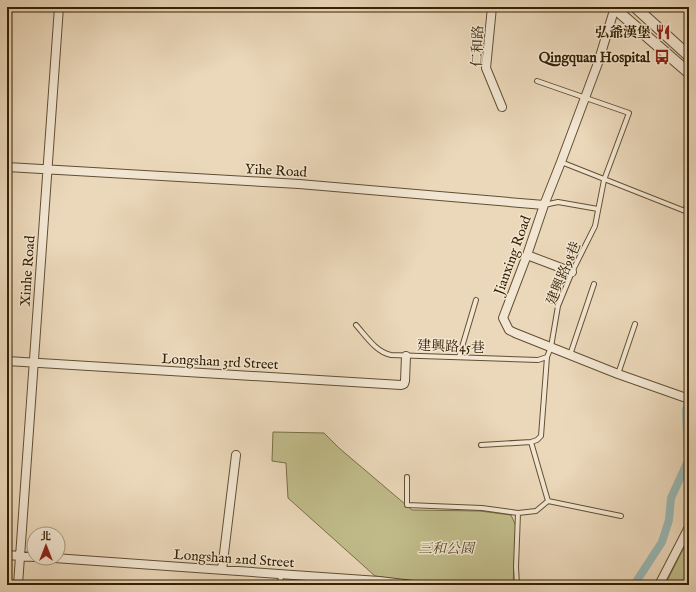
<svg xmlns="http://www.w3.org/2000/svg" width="696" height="592" font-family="'IM FELL English','Noto Serif TC',serif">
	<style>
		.green { fill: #c0bc8a; stroke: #7a6e46 }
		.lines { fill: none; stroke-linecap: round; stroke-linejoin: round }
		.canal { stroke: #99b9b5; stroke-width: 8 }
		.service-casing { stroke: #624f31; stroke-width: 6 }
		.minor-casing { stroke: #624f31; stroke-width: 10 }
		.tertiary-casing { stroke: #624f31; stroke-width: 12 }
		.service { stroke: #f2e6d2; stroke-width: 4 }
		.minor { stroke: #f2e6d2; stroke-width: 8 }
		.tertiary { stroke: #f2e6d2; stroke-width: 10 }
		.labels { text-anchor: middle; stroke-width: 3; stroke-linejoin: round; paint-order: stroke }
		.poi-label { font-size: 14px; font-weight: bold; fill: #352103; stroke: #f2e6d2; text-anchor: end }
		.street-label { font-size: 14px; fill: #352103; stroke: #f2e6d2 }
		.park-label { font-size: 14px; font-style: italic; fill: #584825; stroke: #f2e6d2 }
	</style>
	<rect width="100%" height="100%" fill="#ebd8ba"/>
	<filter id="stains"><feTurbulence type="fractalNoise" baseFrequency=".005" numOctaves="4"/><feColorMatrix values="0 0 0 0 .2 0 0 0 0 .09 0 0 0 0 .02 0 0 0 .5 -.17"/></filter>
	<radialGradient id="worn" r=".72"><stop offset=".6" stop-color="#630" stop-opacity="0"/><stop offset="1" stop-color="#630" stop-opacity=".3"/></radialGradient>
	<path class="green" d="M273,432L324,433L339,448L412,510L480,511L511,515L516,526L513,585H438L375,576L288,498L286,463L272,461Z
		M689,537V585H665Z"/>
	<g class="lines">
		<path class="canal" d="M634,585L662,542L669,520L671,498L688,461L686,410L689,398"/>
		<defs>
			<path id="service" d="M686,70L689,63
				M561,162L685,211L689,200
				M544,205L558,202L598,209
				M356,325C366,336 376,352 391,355L538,360L547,357L551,347L558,306L572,272L595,226L604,180L629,113L537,81
				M570,355L594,284
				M459,357L476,300
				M618,374L635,324
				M531,442L548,501
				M481,445L531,442L537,440L541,436L547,357
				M407,477V505L482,508L518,513L536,511L548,501L621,516
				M280,585L281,574
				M517,585L516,567L518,513"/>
			<path id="minor" d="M492,7L486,68L502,107
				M615,7L598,63L561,162L544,205L527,255L503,318L509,330L515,333L618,374L689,399
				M7,167L299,184L544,205
				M527,255L572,272
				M7,361L401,385L404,384L405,381L406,356
				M7,555L34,557
				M54,558L379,581L413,585
				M222,570L236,455
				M18,585L59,7
				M659,585L689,527"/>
			<path id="tertiary" d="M613,7L689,73
				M635,7L689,56"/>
		</defs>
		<use href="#service" class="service-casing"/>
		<use href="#minor" class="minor-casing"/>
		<use href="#tertiary" class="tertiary-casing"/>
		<use href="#service" class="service"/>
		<use href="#minor" class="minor"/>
		<use href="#tertiary" class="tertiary"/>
	</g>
	<defs>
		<symbol id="restaurant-bare" viewBox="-9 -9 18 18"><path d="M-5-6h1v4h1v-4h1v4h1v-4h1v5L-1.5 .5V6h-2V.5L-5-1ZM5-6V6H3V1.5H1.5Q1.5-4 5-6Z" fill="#8f2418" stroke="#f2e6d2" stroke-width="2.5" paint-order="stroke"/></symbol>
		<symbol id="bus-bare" viewBox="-9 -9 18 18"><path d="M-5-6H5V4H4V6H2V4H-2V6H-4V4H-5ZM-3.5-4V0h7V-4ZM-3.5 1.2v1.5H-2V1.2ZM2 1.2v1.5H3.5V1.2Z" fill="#8f2418" stroke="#f2e6d2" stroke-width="2.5" paint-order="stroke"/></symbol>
	</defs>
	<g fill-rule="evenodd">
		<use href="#restaurant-bare" x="652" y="21" width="22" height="22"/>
		<use href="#bus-bare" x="651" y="46" width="22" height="22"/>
	</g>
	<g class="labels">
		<g class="poi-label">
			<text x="651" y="37">弘爺漢堡</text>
			<text x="650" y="62">Qingquan Hospital</text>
		</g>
		<g class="street-label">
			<text transform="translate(477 46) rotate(-88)" y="5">仁和路</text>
			<text transform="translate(276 170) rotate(3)" y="5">Yihe Road</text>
			<text transform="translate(512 255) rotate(-70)" y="5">Jianxing Road</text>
			<text transform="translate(27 271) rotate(-86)" y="5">Xinhe Road</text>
			<text transform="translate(563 273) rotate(-67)" y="5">建興路98巷</text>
			<text transform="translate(451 346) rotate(2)" y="5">建興路45巷</text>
			<text transform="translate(220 361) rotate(3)" y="5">Longshan 3rd Street</text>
			<text transform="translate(234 558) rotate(4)" y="5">Longshan 2nd Street</text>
		</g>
		<g class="park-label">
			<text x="446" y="553">三和公園</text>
		</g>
	</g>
	<rect width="696" height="592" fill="none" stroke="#ebd8ba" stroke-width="24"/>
	<rect x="8" y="8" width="680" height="576" fill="none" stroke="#352103" stroke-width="2"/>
	<rect x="12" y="12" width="672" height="568" fill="none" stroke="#352103"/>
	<g transform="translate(46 546)"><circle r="19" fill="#f2e6d2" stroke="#a6977f"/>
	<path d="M0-3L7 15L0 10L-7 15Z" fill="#8f2418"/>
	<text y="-6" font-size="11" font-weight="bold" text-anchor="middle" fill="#352103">北</text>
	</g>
	<rect width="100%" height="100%" filter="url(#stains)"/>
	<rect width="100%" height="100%" fill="url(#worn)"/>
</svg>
